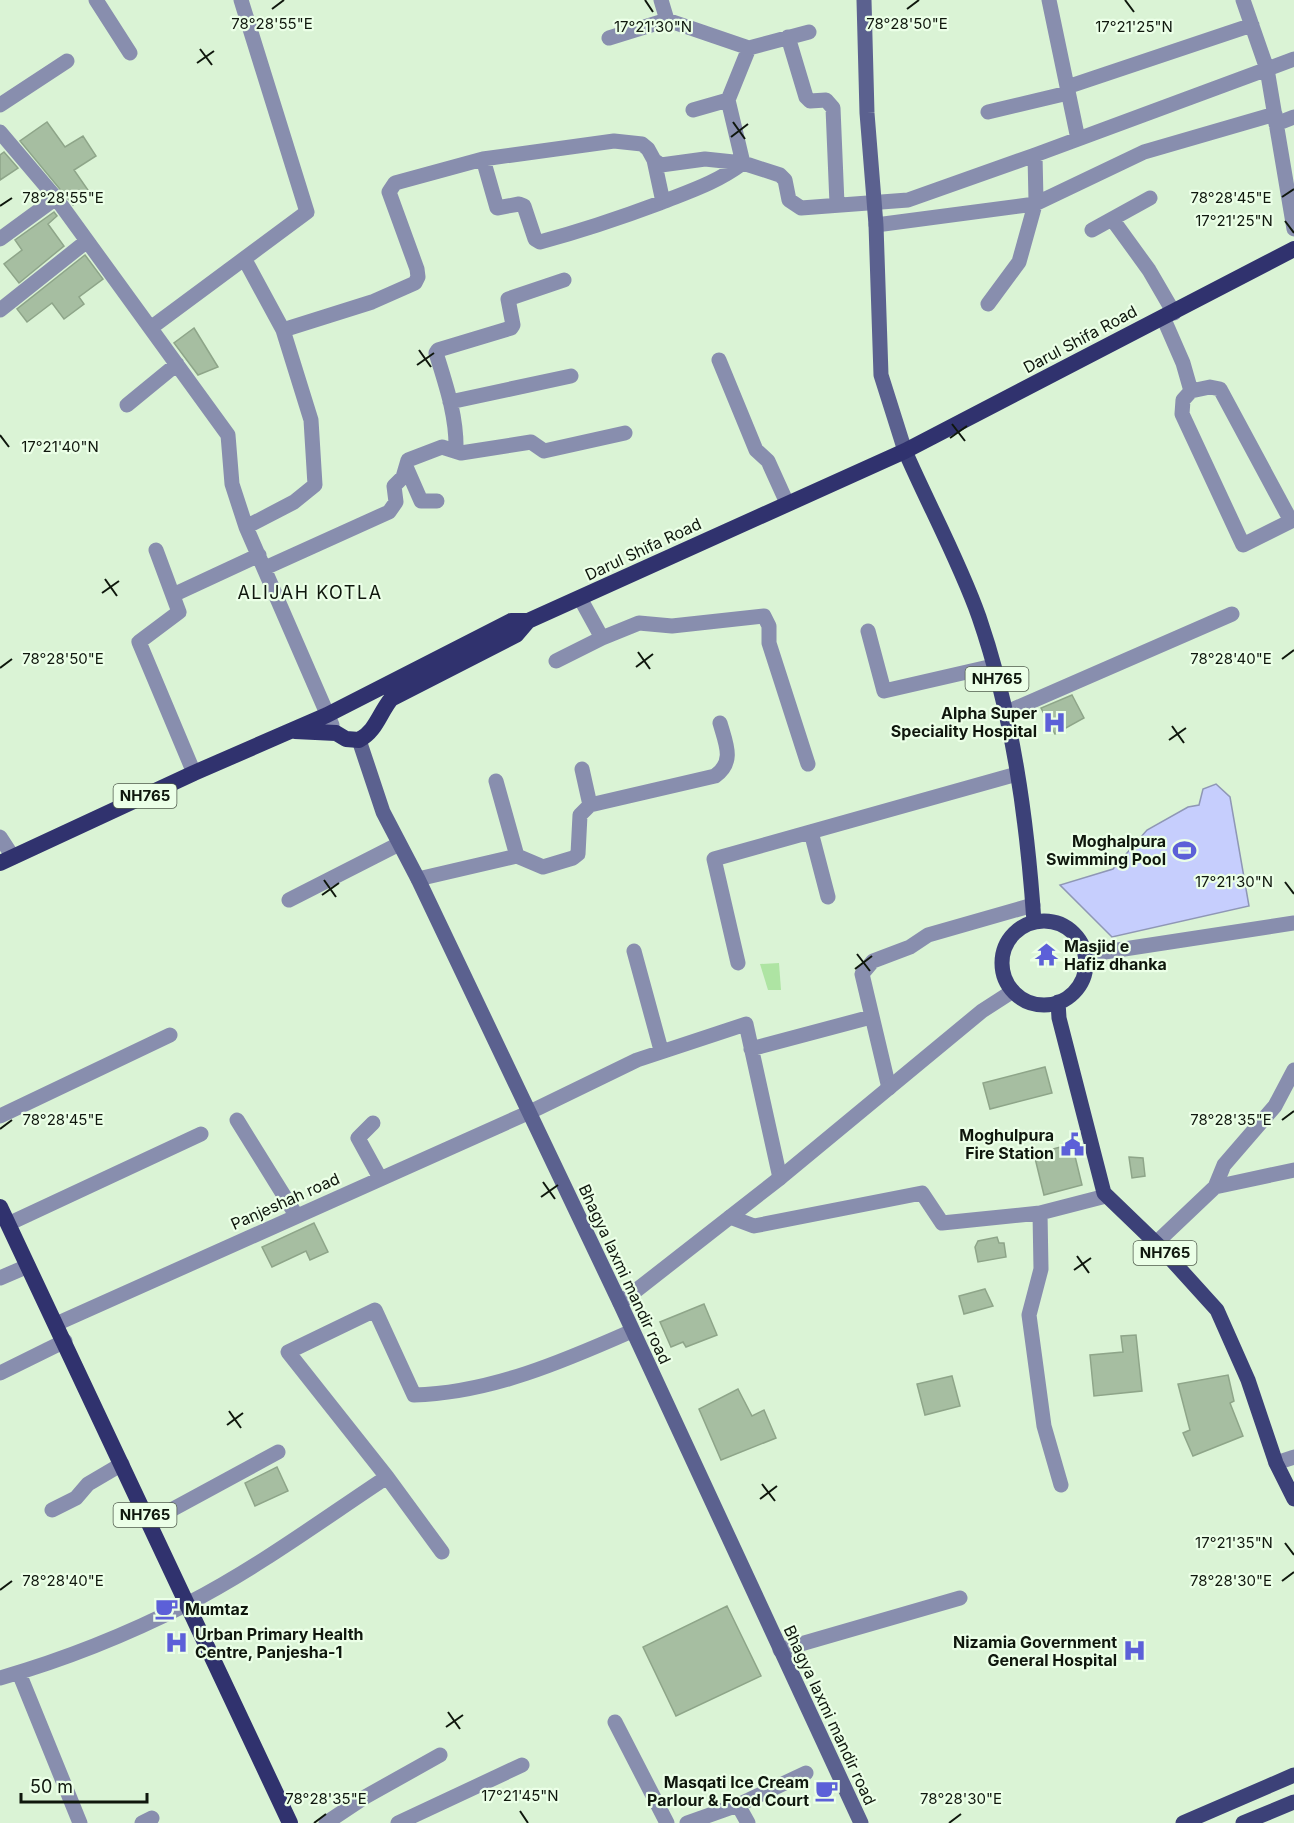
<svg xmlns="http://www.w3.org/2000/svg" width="1294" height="1823" font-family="Inter,sans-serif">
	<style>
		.green { fill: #aee4a3 }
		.water { fill: #c6cefd; stroke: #8f97b5; stroke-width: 1.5 }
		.building { fill: #a6bea1; stroke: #8ea589; stroke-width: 1.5 }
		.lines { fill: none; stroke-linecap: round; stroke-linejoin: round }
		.minor { stroke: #888eae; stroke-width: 15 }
		.tertiary { stroke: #888eae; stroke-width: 15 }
		.secondary { stroke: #5b618f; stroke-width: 15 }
		.primary { stroke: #3c4178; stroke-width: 15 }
		.trunk { stroke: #30326e; stroke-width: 16 }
		.ticks { fill: none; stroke: #0f170d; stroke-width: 2 }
		.labels { text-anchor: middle; stroke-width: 4.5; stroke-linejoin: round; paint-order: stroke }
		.shield { fill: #ebffe7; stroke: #515d4e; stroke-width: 1.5 }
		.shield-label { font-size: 15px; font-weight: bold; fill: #0f170d }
		.street-label { font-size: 16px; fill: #0f170d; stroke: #ebffe7 }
		.poi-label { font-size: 16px; font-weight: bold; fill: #0f170d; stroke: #ebffe7; text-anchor: end }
		.neighbourhood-label { font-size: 18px; letter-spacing: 1.5px; fill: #0f170d; stroke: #ebffe7 }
		.ticks-label { font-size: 15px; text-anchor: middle; fill: #0f170d; stroke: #ebffe7; stroke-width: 4.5; stroke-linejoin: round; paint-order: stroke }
	</style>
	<rect width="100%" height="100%" fill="#daf3d5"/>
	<path class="green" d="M779,963L781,990H768L760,964Z"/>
	<path class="water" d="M1216,784L1230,797L1249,906L1112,937L1060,885L1113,869L1147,830L1188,807L1199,805L1203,789Z"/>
	<path class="building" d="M47,122L65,147L83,136L96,156L74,170L90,193L73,205L20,141Z
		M4,152L18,168L0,180V155Z
		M54,212L57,216L48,224L64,246L19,283L4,264L22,250L15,240Z
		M85,255L103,279L79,297L84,304L64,319L52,303L27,322L17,309Z
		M194,328L218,367L198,375L174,343Z
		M1072,695L1084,718L1055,734L1041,708Z
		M1045,1067L1052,1093L990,1109L983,1083Z
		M1072,1144L1082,1185L1044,1195L1034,1154Z
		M1129,1157L1143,1158L1145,1176L1132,1178Z
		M314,1223L328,1252L310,1260L306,1251L272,1267L262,1247Z
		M997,1237L999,1243H1004L1006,1257L978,1262L975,1247L978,1241Z
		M985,1289L993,1306L964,1314L959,1296Z
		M704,1304L717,1335L686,1347L683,1342L671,1347L660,1322Z
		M1136,1335L1142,1391L1094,1396L1090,1355L1123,1352L1121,1336Z
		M1228,1375L1234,1401L1230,1403L1243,1436L1193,1456L1183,1433L1190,1430L1178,1384Z
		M952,1376L960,1406L925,1415L917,1384Z
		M738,1389L752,1416L764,1410L776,1438L721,1460L699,1409Z
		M277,1467L288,1491L255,1506L245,1483Z
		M727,1606L761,1676L676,1716L643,1647Z"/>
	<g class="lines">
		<path class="minor" d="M96,0L130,53
			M661,0L667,20L749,48
			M1049,0L1078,139
			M1243,0L1267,69L1294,229
			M788,37L806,97L810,101L826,100L833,108L837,204
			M609,38L667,20
			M1067,87L1252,25
			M0,105L67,61
			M693,110L728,100
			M988,112L1068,93
			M1276,124L1294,117
			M0,132L56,198L228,435L232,484L246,527L332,725
			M483,159L497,208L519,204L524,206L535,239L540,242C581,231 620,218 660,203C690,191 716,183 743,163L728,100L749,48L809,32
			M654,160L663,202
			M1112,219L1149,270L1174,313
			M876,225L1035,204L1144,152L1275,114
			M1092,230L1150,198
			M0,239L56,198
			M245,260L283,330L311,420L315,485L294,502L246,527
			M988,304L1019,262L1036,201L1035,155
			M0,310L87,241
			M1166,324L1183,363L1191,391L1210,387L1220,389L1291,521L1243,545L1182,414L1183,400L1191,391
			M152,327L307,212L241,0
			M283,330L372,302L415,283L418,277L417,269L389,192L395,183L483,159L614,141L642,144L648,149L654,160L661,165L705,159L743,163L780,175L785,180L789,200L801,208L908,200L1035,155L1294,59
			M719,360L756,450L768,461L787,503
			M450,402L571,376
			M127,405L177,364
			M456,451C457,417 446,385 436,353L438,350L511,328L513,325L508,299L564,280
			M407,469L421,501H437
			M156,550L179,612L139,642L194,773
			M265,568L389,512L396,502L394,486L403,477L408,460L442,447L461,453L531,442L544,451L625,433
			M173,595L259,555
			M580,598L602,638L639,623L672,626L764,616L769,626V643L808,764
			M868,631L884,691L993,666
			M556,661L602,638
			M1007,712L1232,614
			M590,805L715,776C735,762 726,744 720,723
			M811,832L828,897
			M0,837L13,857
			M517,856L543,867L573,858L578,854L580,815L590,805L582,769
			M418,879L517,856L496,781
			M289,900L399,844
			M634,951L661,1050
			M738,963L714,859L1017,774
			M751,1049L871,1017
			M889,1088L862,974L873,961L910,947L928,935L1033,905
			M0,1116L170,1035
			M237,1120L296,1215
			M373,1123L358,1138L380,1178
			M1215,1187L1224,1165L1275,1106L1294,1070
			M1040,1213L1041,1269L1029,1315L1044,1426L1061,1485
			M730,1217L754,1226L922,1193L942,1223L1040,1213L1106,1196
			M8,1224L201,1134
			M1156,1243L1215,1187L1294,1170
			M0,1278L28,1266
			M56,1324L530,1112L637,1060L746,1024L780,1178
			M0,1373L65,1341
			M1276,1463L1294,1457
			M387,1477L442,1552
			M52,1510L76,1498L88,1484L122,1464
			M149,1522L278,1452
			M780,1650L960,1598
			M19,1673L80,1823
			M0,1678C63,1660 128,1634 187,1604C257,1568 322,1520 387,1477L288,1352L375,1310L414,1395C490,1393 564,1361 632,1331
			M615,1722L667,1823
			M142,1823L152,1818
			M326,1823L365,1797L440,1755
			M398,1823L522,1765
			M687,1823L738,1805
			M748,1823L738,1805L806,1773"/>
		<path class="tertiary" d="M1085,955L1294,923
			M620,1303L780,1178L982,1011L1013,991"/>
		<path class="secondary" d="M864,0L867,113L876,225L881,375L905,451
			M359,740L383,812L418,879L620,1303L861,1823"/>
		<path class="primary" d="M905,451C928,504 960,563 979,617C1013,716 1027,819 1034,922
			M1002 963a42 42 0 1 1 84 0a42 42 0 1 1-84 0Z
			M1058,1002L1059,1018L1104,1193L1159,1246L1217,1310L1248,1380L1276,1463L1294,1499
			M1183,1823L1294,1775
			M1243,1823L1294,1802"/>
		<path class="trunk" d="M295,731L336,733L346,739L359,740C376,731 379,714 391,699L516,635L528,621
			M0,863L194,773L327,715L511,621H528L905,451L1294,249
			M0,1207L290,1823"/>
	</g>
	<path class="ticks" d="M645,0L653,12M1125,0L1134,12M272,9L284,0M907,9L919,0M200,49L212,65M197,63L214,51M733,122L745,139M731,137L748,124M1282,197L1294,189M0,206L12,198M1285,221L1294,233M419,350L431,367M417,365L434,353M952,424L965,441M0,435L9,447M950,438L967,426M105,579L117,596M102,593L119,581M638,652L650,669M1282,659L1294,650M636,667L653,654M0,668L12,659M1172,726L1184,743M1169,740L1186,728M324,880L336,897M1285,882L1294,894M322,895L339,883M857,954L870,971M855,969L872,956M1282,1120L1294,1111M0,1129L12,1120M543,1182L555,1199M541,1197L558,1185M1077,1256L1089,1273M1074,1270L1091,1258M229,1411L241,1428M227,1425L243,1413M762,1484L775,1501M760,1499L777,1486M1285,1543L1294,1555M1282,1581L1294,1572M0,1590L12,1581M448,1712L460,1729M446,1727L463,1715M520,1811L528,1823M314,1823L326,1814M949,1823L961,1814"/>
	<defs>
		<symbol id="hospital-bare" viewBox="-9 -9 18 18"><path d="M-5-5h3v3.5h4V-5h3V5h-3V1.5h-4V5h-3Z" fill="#5c60d8" stroke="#ebffe7" stroke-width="2.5" paint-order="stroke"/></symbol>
		<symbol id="stadium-bare" viewBox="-9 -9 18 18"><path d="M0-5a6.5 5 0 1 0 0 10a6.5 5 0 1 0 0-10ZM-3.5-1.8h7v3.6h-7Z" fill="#5c60d8" stroke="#ebffe7" stroke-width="2.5" paint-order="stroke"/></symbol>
		<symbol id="temple-bare" viewBox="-9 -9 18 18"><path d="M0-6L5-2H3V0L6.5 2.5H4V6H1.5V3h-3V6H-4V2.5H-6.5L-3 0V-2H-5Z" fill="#5c60d8" stroke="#ebffe7" stroke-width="2.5" paint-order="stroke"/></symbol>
		<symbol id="civic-bare" viewBox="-9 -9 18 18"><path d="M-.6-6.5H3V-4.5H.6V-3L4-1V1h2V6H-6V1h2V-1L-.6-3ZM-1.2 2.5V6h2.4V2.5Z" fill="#5c60d8" stroke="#ebffe7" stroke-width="2.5" paint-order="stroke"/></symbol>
		<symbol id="cafe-bare" viewBox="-9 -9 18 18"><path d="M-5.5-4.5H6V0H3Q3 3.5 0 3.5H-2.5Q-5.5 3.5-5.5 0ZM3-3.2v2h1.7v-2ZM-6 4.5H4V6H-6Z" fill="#5c60d8" stroke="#ebffe7" stroke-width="2.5" paint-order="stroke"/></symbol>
	</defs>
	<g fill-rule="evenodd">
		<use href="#hospital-bare" x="1038" y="706" width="33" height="33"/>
		<use href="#stadium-bare" x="1168" y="834" width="33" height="33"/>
		<use href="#temple-bare" x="1030" y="938" width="33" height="33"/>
		<use href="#civic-bare" x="1056" y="1128" width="33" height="33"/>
		<use href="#cafe-bare" x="150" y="1592" width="33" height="33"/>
		<use href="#hospital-bare" x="160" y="1626" width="33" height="33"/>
		<use href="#hospital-bare" x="1118" y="1634" width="33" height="33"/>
		<use href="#cafe-bare" x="810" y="1774" width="33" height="33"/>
	</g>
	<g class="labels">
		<g class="shield">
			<rect x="965.5" y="667" width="63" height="24" rx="4.5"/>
			<rect x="113.5" y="784" width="63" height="24" rx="4.5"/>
			<rect x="1133.5" y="1241" width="63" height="24" rx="4.5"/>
			<rect x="113.5" y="1503" width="63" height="24" rx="4.5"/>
		</g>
		<g class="shield-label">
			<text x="997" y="684">NH765</text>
			<text x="145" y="801">NH765</text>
			<text x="1165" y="1258">NH765</text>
			<text x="145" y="1520">NH765</text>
		</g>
		<g class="street-label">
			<text transform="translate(1080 339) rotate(-28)" y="6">Darul Shifa Road</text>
			<text transform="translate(643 549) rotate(-25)" y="6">Darul Shifa Road</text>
			<text transform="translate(285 1201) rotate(-24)" y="6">Panjeshah road</text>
			<text transform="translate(625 1274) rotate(65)" y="6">Bhagya laxmi mandir road</text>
			<text transform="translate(830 1715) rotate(65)" y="6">Bhagya laxmi mandir road</text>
		</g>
		<g class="poi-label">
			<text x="1037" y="719">Alpha Super<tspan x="1037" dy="18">Speciality Hospital</tspan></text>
			<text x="1166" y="847">Moghalpura<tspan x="1166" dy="18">Swimming Pool</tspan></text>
			<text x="1064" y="952" text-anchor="start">Masjid e<tspan x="1064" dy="18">Hafiz dhanka</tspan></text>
			<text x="1054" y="1141">Moghulpura<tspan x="1054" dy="18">Fire Station</tspan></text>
			<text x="185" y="1615" text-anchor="start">Mumtaz</text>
			<text x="195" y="1640" text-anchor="start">Urban Primary Health<tspan x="195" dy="18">Centre, Panjesha-1</tspan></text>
			<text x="1117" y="1648">Nizamia Government<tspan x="1117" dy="18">General Hospital</tspan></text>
			<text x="809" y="1788">Masqati Ice Cream<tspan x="809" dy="18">Parlour &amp; Food Court</tspan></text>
		</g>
		<g class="neighbourhood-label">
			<text x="310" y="599">ALIJAH KOTLA</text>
		</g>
	</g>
	<g class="ticks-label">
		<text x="272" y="29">78°28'55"E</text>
		<text x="907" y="29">78°28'50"E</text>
		<text x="653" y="32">17°21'30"N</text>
		<text x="1134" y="32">17°21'25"N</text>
		<text x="1231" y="203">78°28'45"E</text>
		<text x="63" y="203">78°28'55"E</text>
		<text x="1234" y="226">17°21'25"N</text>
		<text x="60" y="452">17°21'40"N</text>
		<text x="1231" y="664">78°28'40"E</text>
		<text x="63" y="664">78°28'50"E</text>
		<text x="1234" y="887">17°21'30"N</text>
		<text x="1231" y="1125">78°28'35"E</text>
		<text x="63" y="1125">78°28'45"E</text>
		<text x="1234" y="1548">17°21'35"N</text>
		<text x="1231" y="1586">78°28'30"E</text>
		<text x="63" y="1586">78°28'40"E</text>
		<text x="520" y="1801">17°21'45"N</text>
		<text x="326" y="1804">78°28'35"E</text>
		<text x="961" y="1804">78°28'30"E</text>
	</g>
	<path d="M21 1793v9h126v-9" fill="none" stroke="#0f170d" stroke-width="3"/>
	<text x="30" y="1793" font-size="18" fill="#0f170d" stroke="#ebffe7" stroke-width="4.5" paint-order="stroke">50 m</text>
</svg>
